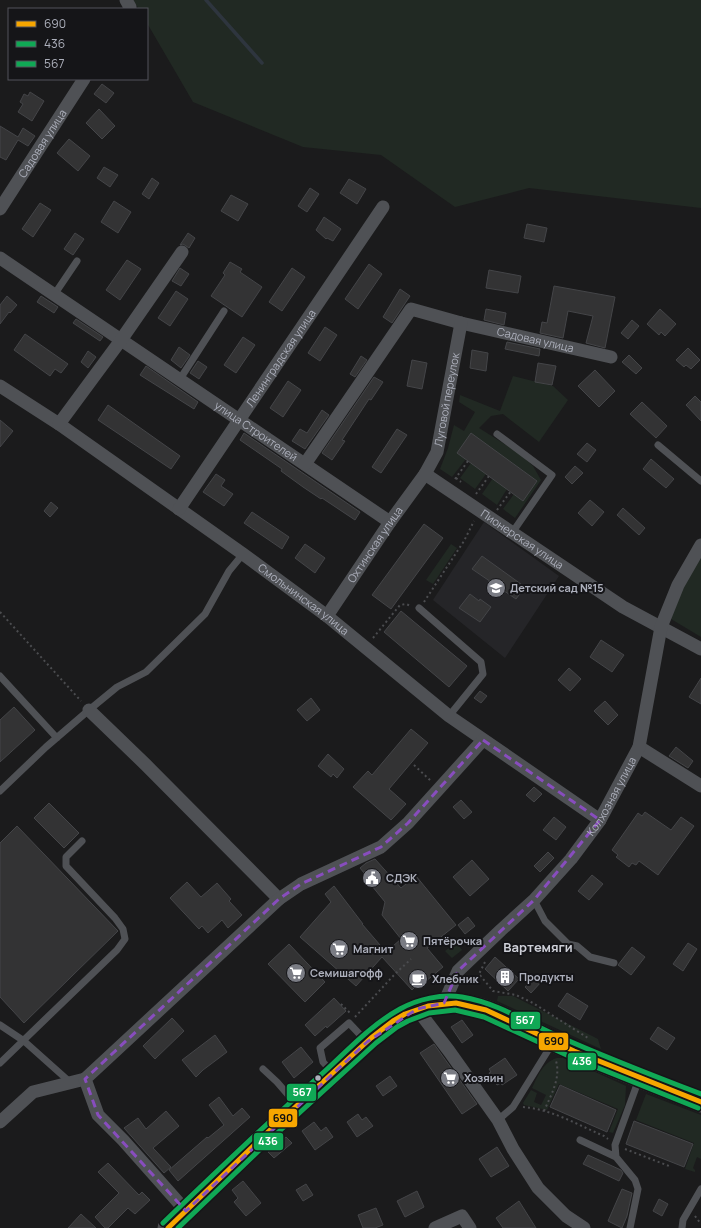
<svg xmlns="http://www.w3.org/2000/svg" width="701" height="1228" font-family="Manrope,sans-serif">
	<style>
		.built { fill: #252528 }
		.green { fill: #212923 }
		.lines { fill: none; stroke-linecap: round; stroke-linejoin: round }
		.stream { stroke: #2e353e; stroke-width: 3.5 }
		.building { fill: #333334; stroke: #444548 }
		.path { stroke: #4b4c4f; stroke-width: 2; stroke-dasharray: 2 3; stroke-linecap: butt }
		.service { stroke: #4f5155; stroke-width: 7 }
		.minor { stroke: #4f5155; stroke-width: 13 }
		.primary { stroke: #4d4d50; stroke-width: 21 }
		.bus-1-casing { stroke: #151518; stroke-width: 8 }
		.bus-2-casing { stroke: #151518; stroke-width: 8 }
		.bus-3-casing { stroke: #151518; stroke-width: 8 }
		.bus-1 { stroke: #f7a600; stroke-width: 5 }
		.bus-2 { stroke: #10a855; stroke-width: 5 }
		.bus-3 { stroke: #10a855; stroke-width: 5 }
		.marked { fill: none; stroke: #884dbe; stroke-width: 3; stroke-dasharray: 8 5; stroke-linejoin: round }
		.bus-dot { fill: #adb0bc; stroke: #151518; stroke-width: 1.5 }
		.labels { text-anchor: middle; stroke-width: 4; stroke-linejoin: round; paint-order: stroke }
		.street-label { font-size: 11px; fill: #adb0bc; stroke: #151518 }
		.poi-label { font-size: 11px; font-weight: bold; fill: #adb0bc; stroke: #151518; text-anchor: start }
		.quarter-label { font-size: 13px; font-weight: bold; fill: #ced0d8; stroke: #151518 }
		.line-badge { stroke: #151518; stroke-width: 1.5 }
		.badge-label { font-size: 11px; text-anchor: middle; font-weight: bold; fill: #fff }
		.pale-badge-label { font-size: 11px; text-anchor: middle; font-weight: bold; fill: #111 }
	</style>
	<rect width="100%" height="100%" fill="#1b1b1c"/>
	<path class="built" d="M484,522L559,576L505,658L433,600Z"/>
	<path class="green" d="M133,0H701V208L529,188L455,207L381,155L303,147L193,102L147,23V9H139Z
		M513,376L553,386L568,400L539,442L503,414L491,416L479,428L519,453L533,466L541,480L515,518L503,509L514,494L523,500L537,481L472,434L466,459L452,477L440,469L448,448L454,425L464,431L475,412L459,402L460,395L500,411Z
		M471,463L486,474L475,489L460,478Z
		M493,478L507,489L497,505L482,494Z
		M451,544L457,548L433,584L426,580Z
		M701,557V637L671,619L681,588Z
		M456,942L462,950L452,958L445,951Z
		M498,996H513L598,1039L601,1049L497,1001Z
		M557,1058H564L626,1086L625,1105L613,1133L609,1132L618,1109L559,1084L547,1110L524,1105L523,1103L531,1090L537,1093L534,1102L541,1105L546,1095L532,1088C538,1076 543,1062 557,1058Z
		M646,1094L701,1115V1159L697,1157L693,1168L695,1170V1172L685,1169L694,1143L636,1120Z"/>
	<g class="lines">
		<path class="stream" d="M206,0L262,63"/>
	</g>
	<path class="building" d="M102,84L114,93L106,103L94,94Z
		M30,92L44,101L32,121L18,112L23,104L20,102L24,94L28,96Z
		M99,109L115,126L102,139L86,123Z
		M0,126L18,137L23,128L35,136L28,146L18,140L6,160L0,157Z
		M69,139L90,156L78,171L57,153Z
		M104,167L118,175L110,187L97,178Z
		M152,178L159,183L149,199L142,194Z
		M349,179L366,189L357,204L340,193Z
		M310,188L319,194L307,212L298,206Z
		M231,195L248,204L238,221L221,211Z
		M114,201L131,212L118,233L101,222Z
		M40,203L51,210L33,237L22,229Z
		M324,217L341,229L333,241L327,238L326,239L316,230Z
		M527,224L547,228L544,242L524,238Z
		M75,233L84,239L73,255L64,249Z
		M188,233L195,238L189,248L183,244L180,245Z
		M127,260L141,269L120,300L106,290Z
		M230,262L242,269L240,272L262,287L242,317L211,296L225,275L223,273Z
		M369,264L382,274L358,309L345,299Z
		M180,268L189,274L181,286L172,281Z
		M292,268L305,277L282,311L269,302Z
		M489,270L521,276L518,293L486,288Z
		M554,286L615,297L605,348L586,343L593,316L568,311L563,338L540,333L542,322L547,323Z
		M400,289L410,296L392,323L383,317Z
		M176,291L188,299L170,326L158,318Z
		M7,296L17,305L10,313L9,312L0,324V305Z
		M41,296L58,307L54,313L37,302Z
		M486,309L506,313L504,325L484,320Z
		M660,309L676,324L665,336L661,332L659,335L647,324Z
		M76,319L103,337L100,341L73,323Z
		M632,320L639,326L628,339L621,333Z
		M325,327L337,335L320,361L308,353Z
		M25,334L68,364L61,373L55,369L50,376L14,350Z
		M243,337L255,345L236,373L224,365Z
		M507,342L540,349L539,356L505,349Z
		M179,347L190,355L181,368L171,360Z
		M688,348L700,360L691,369L686,365L684,367L676,360Z
		M472,350L488,353L486,371L470,368Z
		M88,351L96,357L88,368L81,362Z
		M629,355L642,368L636,374L622,362Z
		M361,356L367,360L355,377L350,374Z
		M412,360L427,363L422,389L407,386Z
		M198,361L207,367L199,379L190,373Z
		M538,363L556,366L552,385L535,382Z
		M146,366L198,402L194,409L140,375Z
		M595,370L615,391L599,407L578,386Z
		M374,377L383,382L371,400L369,399L342,440L345,441L332,460L322,453Z
		M288,381L301,390L283,417L270,408Z
		M695,396L701,402V421L686,405Z
		M642,402L667,426L656,438L630,414Z
		M108,405L180,456L171,469L98,420Z
		M322,410L329,415L305,449L292,441L300,429L307,433Z
		M0,420L13,431L0,447Z
		M397,429L407,435L381,473L372,467Z
		M244,433L360,512L355,520L322,498L321,499L303,487L281,471L282,469L240,440Z
		M471,433L537,481L523,501L457,453Z
		M587,443L596,450L587,462L577,454Z
		M651,459L674,479L666,488L643,469Z
		M575,466L583,473L572,484L565,477Z
		M216,474L225,480L221,486L233,494L224,506L203,492Z
		M590,500L604,512L592,526L578,513Z
		M51,502L58,508L50,517L44,511Z
		M623,508L645,528L639,535L617,515Z
		M252,512L289,537L282,549L244,523Z
		M424,524L443,538L391,609L372,595Z
		M305,544L325,558L315,573L295,558Z
		M482,556L525,587L516,599L472,569Z
		M470,594L479,601L480,599L491,607L480,622L459,608Z
		M401,611L467,666L449,687L384,632Z
		M601,640L624,655L612,672L590,657Z
		M569,668L581,679L570,691L558,680Z
		M701,678V704L689,697Z
		M480,691L487,696L481,703L474,698Z
		M311,698L320,710L307,721L297,710Z
		M605,701L618,715L608,725L594,711Z
		M14,707L35,730L0,762V720Z
		M411,729L428,743L389,789L406,804L391,820L353,787L368,771L372,775Z
		M676,747L693,761L688,768L669,756Z
		M328,754L344,769L337,778L333,774L331,777L318,766Z
		M534,787L542,794L534,802L526,795Z
		M461,800L472,812L464,819L453,807Z
		M49,803L79,833L64,848L34,818Z
		M645,812L671,830L681,817L694,826L658,875L639,861L636,865L632,863L629,867L616,857L618,855L612,850L638,813L642,816Z
		M554,817L566,827L556,840L543,830Z
		M17,826L118,931L24,1023L0,997V843Z
		M548,852L554,858L540,872L534,866Z
		M375,859L401,888L416,876L456,925L427,948L443,967L420,986L418,984L412,990L382,957L356,986L300,937L331,902L325,894L334,886L363,924H362L386,952L384,954L401,939L382,915L385,902L372,886L373,884L360,868L366,863Z
		M472,860L489,879L470,896L453,877Z
		M592,875L603,884L589,900L578,891Z
		M187,882L201,897L217,883L231,899L229,901L242,915L228,928L222,920L208,933L202,926L199,929L170,898Z
		M468,917L475,926L465,934L458,925Z
		M688,943L697,949L683,971L673,964Z
		M289,944L325,982L305,1002L268,964Z
		M632,947L645,957L631,975L618,965Z
		M495,957L519,979L508,991L485,969Z
		M536,975L542,981L531,993L525,987Z
		M567,993L588,1006L580,1020L558,1006Z
		M334,998L346,1011L327,1028L326,1026L315,1036L305,1025Z
		M172,1018L184,1031L155,1059L143,1046Z
		M462,1020L473,1035L462,1043L451,1027Z
		M658,1027L675,1038L667,1050L650,1039Z
		M215,1035L227,1052L203,1070L196,1077L182,1060Z
		M434,1044L477,1104L462,1114L420,1053Z
		M301,1047L313,1062L294,1078L282,1062Z
		M505,1058L517,1075L502,1085L501,1083L497,1085L489,1073L491,1072L489,1069Z
		M390,1076L397,1086L383,1096L376,1086Z
		M560,1085L616,1110L607,1132L550,1107Z
		M219,1097L233,1116L242,1108L250,1117L178,1181L169,1170L207,1137L208,1138L224,1125L209,1105Z
		M166,1111L179,1126L153,1148L171,1167L164,1173L124,1128L138,1118L146,1129Z
		M358,1114L362,1120L366,1117L373,1126L357,1137L347,1122Z
		M634,1121L693,1144L684,1167L626,1144Z
		M314,1122L321,1131L326,1127L333,1137L315,1150L302,1131Z
		M286,1137L292,1143L274,1158L268,1152Z
		M497,1147L509,1166L491,1177L479,1159Z
		M588,1155L621,1170L623,1173L619,1181L583,1164Z
		M108,1163L139,1195L142,1192L150,1200L135,1214L128,1208L108,1228H105L95,1217L119,1193L98,1172Z
		M243,1181L261,1203L246,1216L234,1202L238,1198L232,1190Z
		M306,1184L313,1195L303,1201L296,1190Z
		M622,1189L632,1193L627,1216L622,1228L608,1221Z
		M417,1191L424,1207L405,1217L397,1201Z
		M659,1199L668,1204L662,1216L653,1211Z
		M519,1201L536,1228H503L496,1218Z
		M376,1208L383,1225L375,1228H363L358,1215Z
		M81,1214L96,1228H68Z"/>
	<g class="lines">
		<path class="path" d="M456,478L461,482
			M455,479L468,461
			M476,494L489,476
			M497,510L511,491
			M424,602L464,541L474,521
			M0,612L81,701
			M373,638L400,605L406,604L411,606
			M414,765L431,781
			M485,962L479,974L493,991L516,995L533,1003L588,1038
			M341,1004L351,1014
			M355,1017L395,974L411,959
			M523,1107C551,1109 578,1125 604,1136L608,1139
			M544,1111C551,1095 561,1078 556,1061
			M625,1149L669,1166
			M695,1216L701,1224"/>
		<path class="service" d="M54,295L77,261
			M180,379L224,311
			M497,434L552,475L512,533
			M658,445L701,481
			M419,608L481,662L483,674L449,716
			M0,676L57,738
			M0,791L46,747L89,710L117,687L146,672L205,614L229,571L243,554
			M534,900L545,921L568,944L577,946L590,957L614,963
			M0,1025L24,1041L71,1083
			M0,1063L117,950L125,939L123,929L115,918L66,866V857L82,841
			M263,1069L277,1082L296,1104
			M332,1072L323,1062L320,1048L349,1023L365,1040
			M498,1120L513,1107L552,1044
			M580,1140L616,1157
			M630,1228L638,1189L635,1180L616,1157L615,1145L639,1079
			M682,1228L683,1220L701,1189"/>
		<g class="minor">
			<path d="M126,0L130,7L129,9"/>
			<path id="s1" d="M0,209L84,79"/>
			<path id="s2" d="M0,258L390,522"/>
			<path id="s3" d="M0,386L59,424L243,554L327,616L449,716L600,820"/>
			<path d="M59,424L121,340L182,252"/>
			<path id="s4" d="M305,464L411,309L461,323L611,357"/>
			<path id="s5" d="M425,474L623,607L701,649"/>
			<path id="s6" d="M179,509L383,207"/>
			<path id="s7" d="M327,616L390,522L425,474L437,452L461,323"/>
			<path d="M89,710L146,765L279,899"/>
			<path d="M639,747L701,786"/>
			<path id="s8" d="M444,1003L458,971L501,930L534,900L571,859L600,820L639,747L661,627L678,585L701,545"/>
			<path d="M417,1009L449,1051L498,1120L513,1149L538,1188L566,1216L584,1228"/>
			<path d="M0,1122L33,1092L85,1079"/>
			<path d="M186,1211L123,1140L98,1115L85,1079L279,899L301,884L381,847L408,823L483,740"/>
			<path d="M435,1228L462,1216L470,1228"/>
		</g>
		<path class="primary" d="M168,1228C222,1176 275,1124 331,1075C356,1052 384,1021 417,1009C431,1004 447,1002 461,1004C495,1009 525,1029 556,1043C603,1064 652,1082 701,1102"/>
		<defs>
			<path id="bus-1" d="M168,1228L269,1131L371,1038L393,1021L405,1014L428,1006L456,1003L486,1010L574,1051L701,1102"/>
			<path id="bus-2" d="M178,1228L274,1136L376,1043L397,1027L408,1021L429,1013L455,1010L484,1017L571,1057L698,1108"/>
			<path id="bus-3" d="M163,1223C217,1171 270,1120 325,1071C349,1049 371,1025 400,1009C418,999 441,994 462,997C498,1003 528,1023 560,1037C607,1058 654,1076 701,1094"/>
		</defs>
		<use href="#bus-1" class="bus-1-casing"/>
		<use href="#bus-2" class="bus-2-casing"/>
		<use href="#bus-3" class="bus-3-casing"/>
		<use href="#bus-1" class="bus-1"/>
		<use href="#bus-2" class="bus-2"/>
		<use href="#bus-3" class="bus-3"/>
	</g>
	<path class="marked" d="M483,740L600,820L534,900L458,971L444,1003L417,1009L367,1042L186,1211L98,1115L85,1079L279,899L301,884L381,847L408,823Z"/>
	<defs>
		<symbol id="school-disc" viewBox="-11 -11 22 22"><circle r="9.5" fill="#7a7c84" stroke="#151518"/><path d="M0-5L7-2L0 1L-7-2ZM-4 1L0 2.5L4 1V4Q0 6-4 4Z" fill="#fff"/></symbol>
		<symbol id="civic-disc" viewBox="-11 -11 22 22"><circle r="9.5" fill="#7a7c84" stroke="#151518"/><path d="M-.6-6.5H3V-4.5H.6V-3L4-1V1h2V6H-6V1h2V-1L-.6-3ZM-1.2 2.5V6h2.4V2.5Z" fill="#fff"/></symbol>
		<symbol id="supermarket-disc" viewBox="-11 -11 22 22"><circle r="9.5" fill="#7a7c84" stroke="#151518"/><path d="M-6-5.5h2.5l.6 2H6L4.5 2H-2.5L-4.4-4H-6ZM-1.5 3.2a1.3 1.3 0 1 0 .1 0ZM3 3.2a1.3 1.3 0 1 0 .1 0Z" fill="#fff"/></symbol>
		<symbol id="building-disc" viewBox="-11 -11 22 22"><circle r="9.5" fill="#7a7c84" stroke="#151518"/><path d="M-4-6H4V6H1V3H-1V6H-4ZM-2.5-4.3h1.7v1.8h-1.7ZM.8-4.3h1.7v1.8H.8ZM-2.5-1h1.7V.8h-1.7ZM.8-1h1.7V.8H.8Z" fill="#fff"/></symbol>
		<symbol id="cafe-disc" viewBox="-11 -11 22 22"><circle r="9.5" fill="#7a7c84" stroke="#151518"/><path d="M-5.5-4.5H6V0H3Q3 3.5 0 3.5H-2.5Q-5.5 3.5-5.5 0ZM3-3.2v2h1.7v-2ZM-6 4.5H4V6H-6Z" fill="#fff"/></symbol>
	</defs>
	<g fill-rule="evenodd">
		<use href="#school-disc" x="485" y="577" width="22" height="22"/>
		<use href="#civic-disc" x="361" y="867" width="22" height="22"/>
		<use href="#supermarket-disc" x="398" y="930" width="22" height="22"/>
		<use href="#supermarket-disc" x="328" y="938" width="22" height="22"/>
		<use href="#supermarket-disc" x="285" y="962" width="22" height="22"/>
		<use href="#building-disc" x="494" y="966" width="22" height="22"/>
		<use href="#cafe-disc" x="407" y="968" width="22" height="22"/>
		<use href="#supermarket-disc" x="439" y="1067" width="22" height="22"/>
	</g>
	<circle class="bus-dot" cx="318" cy="1078" r="3.5"/>
	<g class="labels">
		<g class="street-label">
			<text dy="4" stroke="none"><textPath href="#s1" startOffset="78">Садовая улица</textPath></text>
			<text dy="4" stroke="none"><textPath href="#s4" startOffset="316">Садовая улица</textPath></text>
			<text dy="4" stroke="none"><textPath href="#s6" startOffset="182">Ленинградская улица</textPath></text>
			<text dy="4" stroke="none"><textPath href="#s7" startOffset="251">Луговой переулок</textPath></text>
			<text dy="4" stroke="none"><textPath href="#s2" startOffset="309">улица Строителей</textPath></text>
			<text dy="4" stroke="none"><textPath href="#s5" startOffset="117">Пионерская улица</textPath></text>
			<text dy="4" stroke="none"><textPath href="#s7" startOffset="86">Охтинская улица</textPath></text>
			<text dy="4" stroke="none"><textPath href="#s3" startOffset="371">Смольнинская улица</textPath></text>
			<text dy="4" stroke="none"><textPath href="#s8" startOffset="269">Колхозная улица</textPath></text>
		</g>
		<g class="poi-label">
			<text x="510" y="592">Детский сад №15</text>
			<text x="386" y="882">СДЭК</text>
			<text x="423" y="945">Пятёрочка</text>
			<text x="353" y="953">Магнит</text>
			<text x="310" y="977">Семишагофф</text>
			<text x="519" y="981">Продукты</text>
			<text x="432" y="983">Хлебник</text>
			<text x="464" y="1082">Хозяин</text>
		</g>
		<g class="quarter-label">
			<text x="538" y="952">Вартемяги</text>
		</g>
	</g>
	<g class="line-badge">
		<rect x="510" y="1011" width="31" height="19" rx="4" fill="#10a855"/>
		<rect x="538" y="1032" width="31" height="19" rx="4" fill="#f7a600"/>
		<rect x="567" y="1052" width="30" height="19" rx="4" fill="#10a855"/>
		<rect x="286" y="1083" width="31" height="19" rx="4" fill="#10a855"/>
		<rect x="268" y="1108" width="30" height="20" rx="4" fill="#f7a600"/>
		<rect x="253" y="1132" width="31" height="19" rx="4" fill="#10a855"/>
	</g>
	<g class="badge-label">
		<text x="525" y="1024">567</text>
		<text x="582" y="1065">436</text>
		<text x="302" y="1096">567</text>
		<text x="268" y="1145">436</text>
	</g>
	<g class="pale-badge-label">
		<text x="554" y="1045">690</text>
		<text x="283" y="1122">690</text>
	</g>
	<rect x="8" y="8" width="140" height="72" fill="#151518" stroke="#52535a"/>
	<rect x="16" y="21" width="20" height="6" fill="#f7a600" stroke="#52535a"/>
	<text x="44" y="28" font-size="12" fill="#adb0bc">690</text>
	<rect x="16" y="41" width="20" height="6" fill="#10a855" stroke="#52535a"/>
	<text x="44" y="48" font-size="12" fill="#adb0bc">436</text>
	<rect x="16" y="61" width="20" height="6" fill="#10a855" stroke="#52535a"/>
	<text x="44" y="68" font-size="12" fill="#adb0bc">567</text>
</svg>
